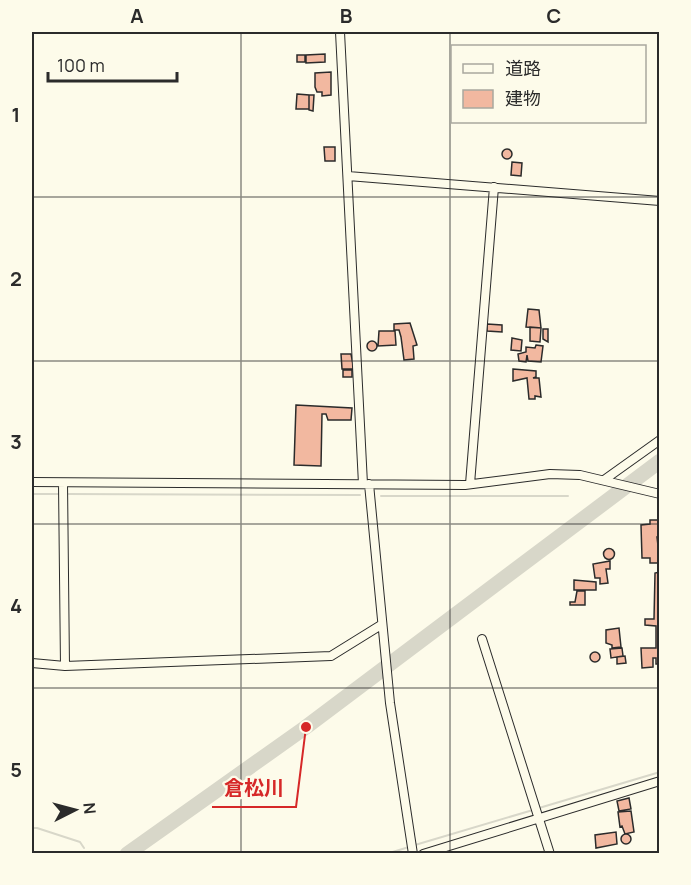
<svg xmlns="http://www.w3.org/2000/svg" width="691" height="885" font-family="Manrope,'Noto Sans JP',sans-serif">
	<style>
		.lines { fill: none; stroke-linecap: round; stroke-linejoin: round }
		.stream { stroke: #d8d7c9; stroke-width: 2 }
		.river { stroke: #d8d7c9; stroke-width: 15 }
		.building { fill: #f2b8a0; stroke: #2b2b2b; stroke-width: 1.5 }
		.minor-casing { stroke: #2b2b2b; stroke-width: 10 }
		.minor { stroke: #fdfbea; stroke-width: 8 }
		.grid { fill: none; stroke: #2b2b2b; stroke-width: 1.5; stroke-opacity: 0.55 }
		.leader { fill: none; stroke: #d62828; stroke-width: 2 }
		.callout-dot { fill: #d62828; stroke: #fdfbea; stroke-width: 2 }
		.callout-label { font-size: 20px; text-anchor: middle; font-weight: bold; fill: #d62828; stroke: #fdfbea; stroke-width: 4.5; stroke-linejoin: round; paint-order: stroke }
		.neatline { fill: none; stroke: #2b2b2b; stroke-width: 2 }
		.grid-label { font-size: 20px; text-anchor: middle; font-weight: bold; fill: #2b2b2b }
	</style>
	<rect width="100%" height="100%" fill="#fdfbea"/>
	<g class="lines">
		<path class="stream" d="M32,494H60
			M66,494L360,495
			M381,496H568
			M539,808L660,772
			M32,828H37L80,842L84,848
			M415,845L533,810
			M386,854L409,847"/>
		<path class="river" d="M127,854L306,727L660,461"/>
	</g>
	<path class="building" d="M325,54V62L306,63V55Z
		M297,55H305V62H297Z
		M331,72V95L322,96V92H317L315,87V73Z
		M297,94L309,95V109H296Z
		M309,95H314L313,111L309,110Z
		M324,147H335V161H325Z
		M502 154a5 5 0 1 1 10 0a5 5 0 1 1-10 0Z
		M512,162L522,163L521,176L511,175Z
		M528,309L539,310L541,328L526,327Z
		M410,323L417,345L413,346L414,359L404,360L401,337L399,330H394V324Z
		M487,324L502,325V332L487,331Z
		M530,327L541,328L540,342L530,341Z
		M543,329H548V342L543,339Z
		M379,331H395L396,345L378,346Z
		M512,338L522,340L521,351L511,350Z
		M367 346a5 5 0 1 1 10 0a5 5 0 1 1-10 0Z
		M536,345L543,346L541,362L528,361L527,355L526,362L519,361L518,354L526,352V347L535,348Z
		M341,354H351L354,369H342Z
		M513,369L536,371V377L533,378H539L541,397L535,396V399H529L527,378L513,381Z
		M343,370H352V377H343Z
		M296,405L352,408L351,420H328L326,414H322L321,466L294,465Z
		M650,520H660V537H657L660,563H650V558H642L641,525L650,524Z
		M603.5 554a5.5 5.5 0 1 1 11 0a5.5 5.5 0 1 1-11 0Z
		M610,561V569H606L608,583L600,584V578H595L593,564Z
		M660,572V664H656V658H653V667L642,668L641,648H656V626L645,625V619H654L655,573Z
		M574,580L596,582V590H574Z
		M577,591H585V605H570V602H575Z
		M619,628L621,647L612,648V645L606,643V630Z
		M622,648L623,656L611,658L610,649Z
		M590 657a5 5 0 1 1 10 0a5 5 0 1 1-10 0Z
		M625,656L626,663L617,664V657Z
		M629,798L631,809L619,811L617,801Z
		M631,811L634,832L625,834L622,826L620,827L618,812Z
		M616,832L617,844L596,848L595,835Z
		M621 839a5 5 0 1 1 10 0a5 5 0 1 1-10 0Z"/>
	<g class="lines">
		<defs>
			<path id="minor" d="M340,32L363,484
				M348,176L660,201
				M604,480L660,440
				M32,482L465,485L550,474L580,475L660,494
				M63,483L65,666
				M369,484L390,703L413,854
				M470,484L494,187
				M482,639L550,854
				M32,663L65,666L331,656L381,625
				M423,854L660,781"/>
		</defs>
		<use href="#minor" class="minor-casing"/>
		<use href="#minor" class="minor"/>
	</g>
	<path class="grid" d="M241,32V854M450,32V854M32,197H660M32,361H660M32,524H660M32,688H660"/>
	<path class="leader" d="M306 727L296 807H212"/>
	<circle class="callout-dot" cx="306" cy="727" r="6"/>
	<g class="callout-label">
		<text x="254" y="795">倉松川</text>
	</g>
	<rect width="691" height="885" fill="none" stroke="#fdfbea" stroke-width="66"/>
	<rect x="451" y="45" width="195" height="78" fill="#fdfbea" stroke="#a9a89e" stroke-width="1.5"/>
	<rect x="463" y="64" width="30" height="9" fill="#fdfbea" stroke="#a9a89e" stroke-width="1.5"/>
	<text x="505" y="75" font-size="18" fill="#2b2b2b">道路</text>
	<rect x="463" y="90" width="30" height="18" fill="#f2b8a0" stroke="#a9a89e" stroke-width="1.5"/>
	<text x="505" y="105" font-size="18" fill="#2b2b2b">建物</text>
	<g transform="translate(75 810) rotate(84)" stroke="#fdfbea" stroke-width="4.5" paint-order="stroke">
	<path d="M0-4.5L10 22L0 15L-10 22Z" fill="#2b2b2b"/>
	<text y="-9" font-size="16" font-weight="bold" text-anchor="middle" fill="#2b2b2b">N</text>
	</g>
	<path d="M48 72v9h129v-9" fill="none" stroke="#2b2b2b" stroke-width="3"/>
	<text x="57" y="72" font-size="18" fill="#2b2b2b" stroke="#fdfbea" stroke-width="4.5" paint-order="stroke">100 m</text>
	<rect x="33" y="33" width="625" height="819" class="neatline"/>
	<g class="grid-label">
		<text x="137" y="23">A</text>
		<text x="346" y="23">B</text>
		<text x="554" y="23">C</text>
		<text x="16" y="122">1</text>
		<text x="16" y="286">2</text>
		<text x="16" y="449">3</text>
		<text x="16" y="613">4</text>
		<text x="16" y="777">5</text>
	</g>
</svg>
